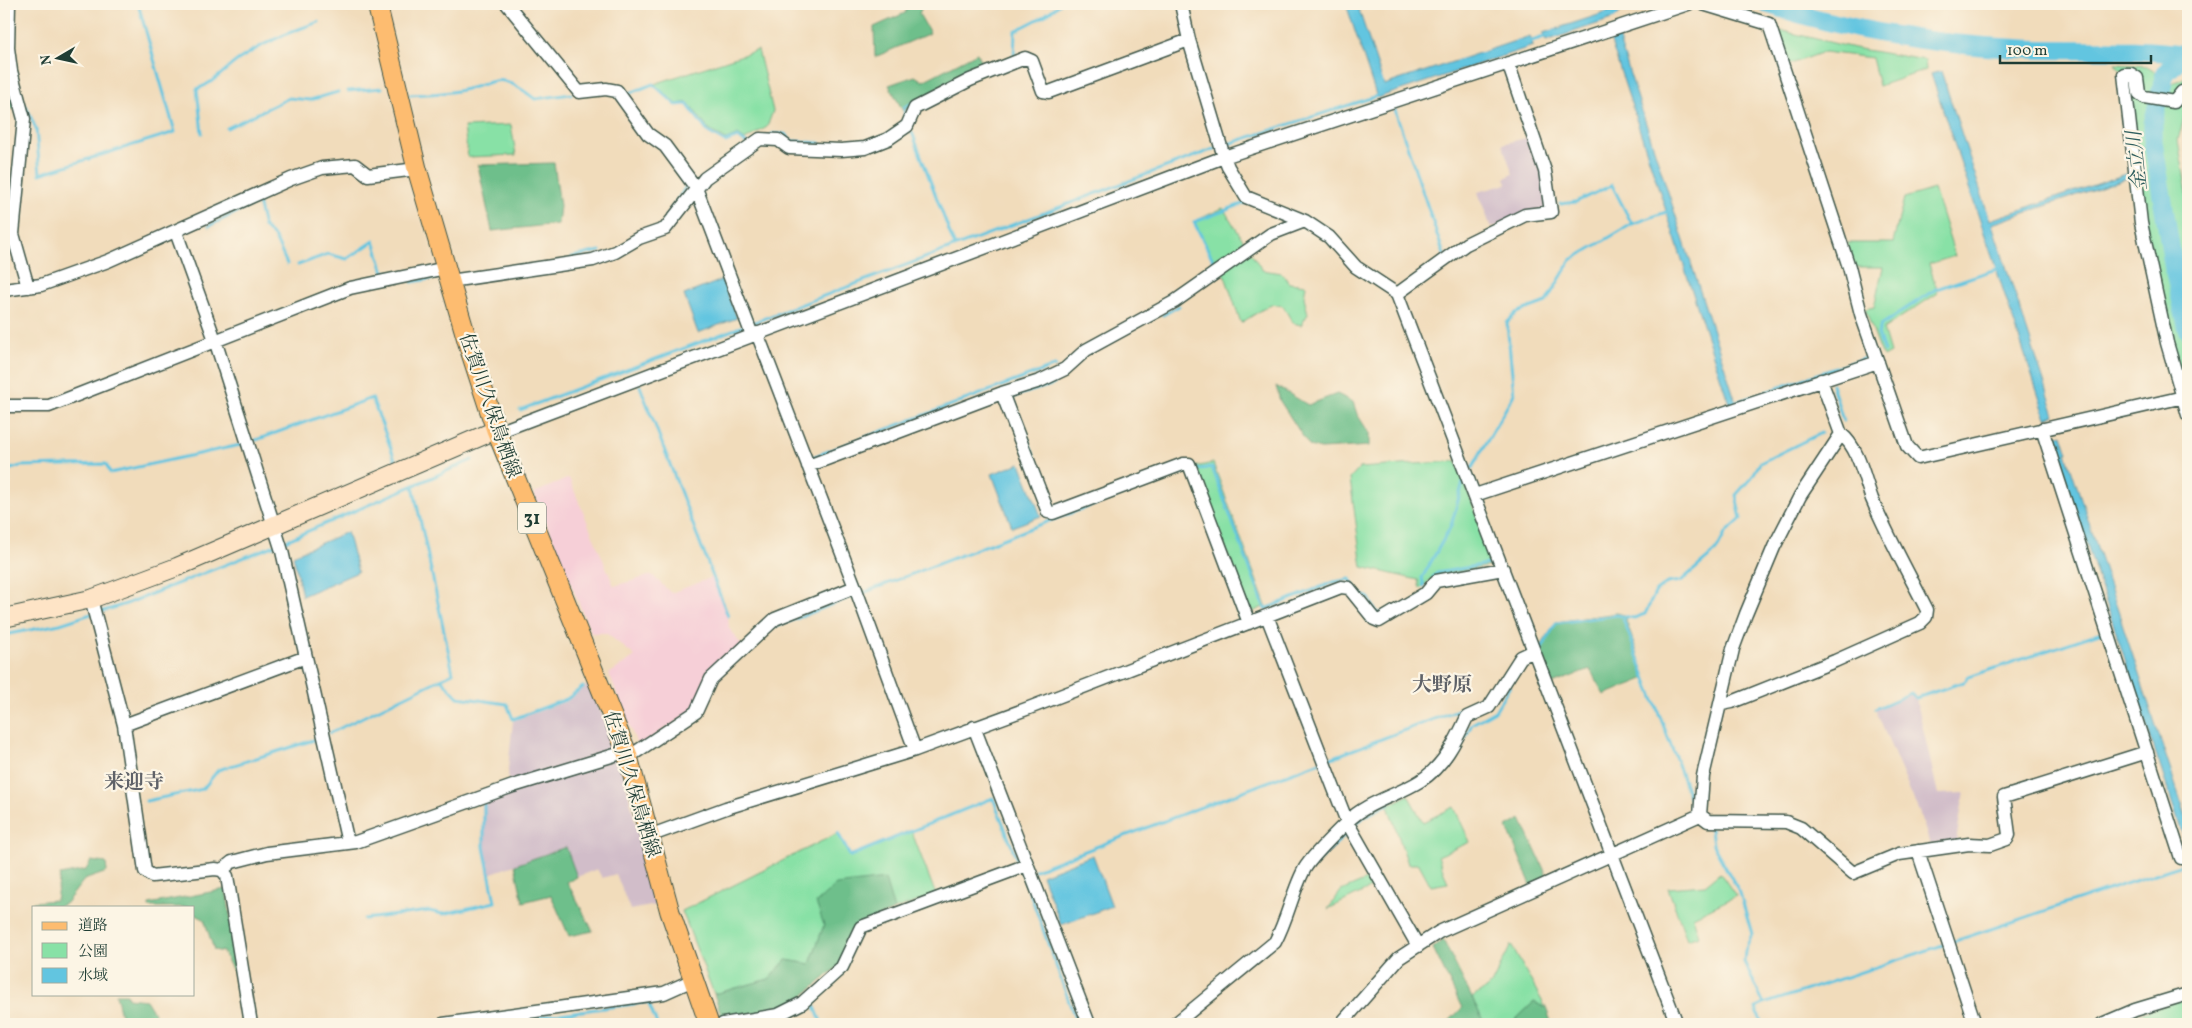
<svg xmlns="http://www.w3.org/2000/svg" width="2192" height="1028" font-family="Vollkorn,'Noto Serif JP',serif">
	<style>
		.built { fill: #f6cfd7 }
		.industrial { fill: #d1bdc9 }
		.green { fill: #88e1a6; stroke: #548f6d }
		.forest { fill: #6ebf8b; stroke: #467e60 }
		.water { fill: #62c5e0; stroke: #40818a }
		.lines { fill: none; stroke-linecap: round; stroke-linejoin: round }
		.stream { stroke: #62c5e0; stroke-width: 3 }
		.river { stroke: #62c5e0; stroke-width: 19 }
		.street-casing { stroke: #3e5548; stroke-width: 15 }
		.secondary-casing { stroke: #3e5548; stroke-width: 20 }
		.primary-casing { stroke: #3e5548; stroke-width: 21 }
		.street { stroke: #fff; stroke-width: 12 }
		.secondary { stroke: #fee4c6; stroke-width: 18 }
		.primary { stroke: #fdbc70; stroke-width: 19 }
		.labels { text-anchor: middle; stroke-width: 4.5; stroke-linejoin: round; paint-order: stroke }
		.shield { fill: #fcf5e5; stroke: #617469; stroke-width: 1 }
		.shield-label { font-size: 18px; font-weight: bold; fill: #1f3d34 }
		.street-label { font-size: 19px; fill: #1f3d34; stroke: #fcf5e5 }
		.water-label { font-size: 20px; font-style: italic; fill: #305f5f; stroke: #fcf5e5 }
		.neighbourhood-label { font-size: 20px; font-weight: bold; fill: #5f6268; stroke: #fcf5e5 }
	</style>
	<rect width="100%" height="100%" fill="#fcf5e5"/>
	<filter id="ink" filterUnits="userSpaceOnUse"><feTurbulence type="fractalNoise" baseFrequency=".02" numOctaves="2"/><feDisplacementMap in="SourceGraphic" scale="10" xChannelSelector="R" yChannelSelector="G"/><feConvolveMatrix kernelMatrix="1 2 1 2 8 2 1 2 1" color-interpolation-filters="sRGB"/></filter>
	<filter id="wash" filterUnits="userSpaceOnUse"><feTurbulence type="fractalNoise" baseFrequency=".0096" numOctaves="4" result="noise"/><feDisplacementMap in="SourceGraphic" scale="20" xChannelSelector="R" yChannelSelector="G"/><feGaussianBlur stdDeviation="1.12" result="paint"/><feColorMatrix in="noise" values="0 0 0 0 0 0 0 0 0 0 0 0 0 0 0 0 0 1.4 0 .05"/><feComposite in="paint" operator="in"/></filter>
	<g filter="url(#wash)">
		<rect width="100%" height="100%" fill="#f1dcbb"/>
		<path class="built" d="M569,478L614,586L652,575L671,593L713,577L728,616L729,628L742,646L694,710L638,747L609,674L635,656L606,633H591L534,493Z"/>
		<path class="industrial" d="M1530,137L1542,170L1548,208L1491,228L1478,192L1507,184L1505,178L1513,174L1502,144Z
			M589,684L619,756L656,905L630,910L616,874L602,878L597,869L577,877L565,847L489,874L483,846L482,803L509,791L508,769L513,721L567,701Z
			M1911,693L1916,698L1938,794L1964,793L1956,841L1930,845L1922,819L1875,709Z"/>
		<path class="green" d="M1783,31L1854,48L1925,60L1926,70L1879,86L1872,58L1824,52L1788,65L1778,34Z
			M758,50L773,111L767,127L745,140L738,135L726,140L709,130L688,102L677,104L654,84Z
			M2115,64L2147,66L2155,71L2158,81L2148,136L2167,261L2188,356V372L2178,373L2145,225L2130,81Z
			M2188,76V103L2178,140L2188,198V315C2179,277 2172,240 2166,201C2161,167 2152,128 2165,94C2168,85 2179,80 2188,76Z
			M511,125L516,155L468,157L464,127Z
			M1934,189L1955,256L1929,264L1938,293L1883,329L1890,353L1883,357L1865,309L1874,307L1883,267H1854L1847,243H1893L1904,198Z
			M1223,208L1262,270L1282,273L1289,283L1306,285L1304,297L1308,314L1301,325L1293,323L1283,306L1271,304L1241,323L1225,276L1208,250L1193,222Z
			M1456,461L1496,565L1437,576L1420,589L1418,580L1362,567L1350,479L1360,468Z
			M1213,463L1266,606L1250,613L1195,467Z
			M1408,795L1423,822L1454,807L1470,842L1438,856L1448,883L1431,886L1419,864H1408L1388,806Z
			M911,830L936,895L894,910L824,925L810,964L786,960L769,979L714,994L682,911L838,833L850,855Z
			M1720,873L1736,896L1693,917L1699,936L1687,940L1668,888L1705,885Z
			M1369,879L1373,887L1328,909L1341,891Z
			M1511,945L1546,1008L1534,1002L1511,1024L1484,1023L1472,998L1491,985Z
			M2188,997V1024H2110Z"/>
		<path class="forest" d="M909,4H923L919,14L930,33L875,57L874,27L905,13Z
			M977,53L986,70L903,111L889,85L915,76L923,81Z
			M16,91L21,107L4,111V97L10,95L9,92Z
			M554,163L560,206L558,224L492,231L478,165Z
			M1276,386L1308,405L1337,394L1353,402L1357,414L1369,433V446L1321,449L1309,446L1280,401Z
			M1617,613L1624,615L1646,678L1604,695L1590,669L1550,685L1538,651L1556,622Z
			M1521,819L1548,878L1531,885L1507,827Z
			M566,847L577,877L567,882L593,931L569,936L551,895L523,902L515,865Z
			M91,861L106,863L107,872L84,880L66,903L58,907H34V924L33,902L56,900L60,875L86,870Z
			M885,879L894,910L857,926L840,965L801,998L777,1011L722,1017L714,994L769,979L786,960L810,964L824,925L816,903L836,885Z
			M226,889L239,972L233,971L223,952L214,950L204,919L194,914V907H149V904Z
			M1443,940L1484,1022L1491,1024H1446L1462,1008L1433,948Z
			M116,994H127L128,998L146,1000L161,1024H123Z
			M1534,1002L1546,1008L1552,1024H1511Z"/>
		<path class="water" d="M1346,4H1357L1384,85L1530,36L1533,46L1377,98Z
			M1632,4H1647L1621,12L1615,18L1546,41L1543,33Z
			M1618,37L1736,402L1729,404L1610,39Z
			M1941,71L1990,220L2129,173L2130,177L1992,224L2055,415L2046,418L1931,74Z
			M722,280L737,318L698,333L684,295Z
			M2062,434L2068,453H2066L2188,823L2187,848L2052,438Z
			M1020,463L1041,516L1012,527L992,474Z
			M347,532L358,572L302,596L293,555Z
			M1093,855L1112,906L1061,925L1042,875Z"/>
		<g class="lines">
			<path class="stream" d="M1529,42L1547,36
				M1014,58L1015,31L1044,16L1060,4
				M348,91L382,88
				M410,95C425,94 442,94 457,91C499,84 495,68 535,99L571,94
				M625,95L653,84L676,105L687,104L708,132L725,142L738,137L746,143
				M26,106L36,129L40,174L175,132L138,4
				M1395,110L1444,255
				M905,117L904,107L913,103
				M227,128L289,98L310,100L338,92
				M912,132L955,247
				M202,133L197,89C214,83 224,70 238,60C263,43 291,31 319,22
				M772,134H785L792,141L820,143
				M1225,145L1377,96L1379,93
				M2150,171L2156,170
				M1560,204L1576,202L1612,185L1632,224L1669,211
				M666,218L686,186
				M209,226L258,202L264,227L275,238L287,264
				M572,257L600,251
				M1215,264L1194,222L1245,203
				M298,265L328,254L347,259L374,241L384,272L395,273
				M412,282L436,278
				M1163,315L1179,306
				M752,323L1219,147
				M1884,351L1878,334L1881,325L1936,289L1999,268
				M1832,384L1843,421
				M640,386L728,616
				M1734,400L1736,402L1868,357
				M520,410L746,325
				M256,440L372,398L396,462
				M813,457L1055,366
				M1472,468L1514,394L1507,323L1516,313L1546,302L1571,260L1632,224
				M1195,470L1212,467L1265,609L1334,582L1350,579L1354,586
				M4,471L21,466L106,464L110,473L245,444
				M1053,507L1012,397L1054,384
				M283,542L472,460
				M1433,577L1437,573L1493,563
				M1424,587L1422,578L1451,526L1463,482
				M863,593L1057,518L1187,471
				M1360,593L1369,598L1377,613H1383
				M97,613L126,604L278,544
				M1622,616L1678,764L1694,812
				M775,627L853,596
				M4,635L60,624L91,614
				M1540,652L1556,623L1617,615L1634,618L1645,614L1656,591L1667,583L1681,581L1716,551L1725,534L1741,519L1736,495L1752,477L1760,463L1821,433
				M441,679L458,697L507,704L513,719L567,699L583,687
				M1875,709L1911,693L1916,698L1964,682L1969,677L2102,632
				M330,733L453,673L413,486
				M1326,760L1463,708L1467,711
				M1445,767L1455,757L1472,724L1495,711L1510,686
				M146,801L203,789L218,770L317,739
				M1355,825L1364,817L1390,803
				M1706,825L1711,829L1713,845L1740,893L1752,934L1745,951L1744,962L1764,1004L1756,1008L1762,1024
				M838,833L850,856L993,798L1019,865
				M1313,866L1347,833
				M1035,870L1320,762
				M1022,871L1077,1024
				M364,919L429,911L443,914L495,902L484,847V804
				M1952,942L2188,863
				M813,1002L822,1024
				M1764,1004L1943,945
				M537,1017L648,1002L657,1024"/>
			<path class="river" d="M1768,4C1850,32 1939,45 2025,49C2079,51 2134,47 2188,55
				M2184,54L2165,74L2153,124V141L2173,264L2188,330"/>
		</g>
	</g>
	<g filter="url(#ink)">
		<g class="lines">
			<defs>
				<path id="street" d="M9,4L8,48L11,71L24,119L13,234L28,287
					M507,4L579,92L606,89L617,91L648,134L665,146L696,188L752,335
					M1181,4L1189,40L1224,157L1228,167L1246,197L1305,221L1329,237L1356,267L1397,294L1677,1024
					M1703,4L1769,24L1849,267L1861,314L1907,446L1918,458L2188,396
					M2188,91L2182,92L2174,102L2144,97L2139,93L2137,78L2131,74H2124L2141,223L2167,343L2188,415
					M176,232L215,340L282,551L348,843
					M450,281L593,260L615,252L639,238L665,229L705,178L760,139L778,140L789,148L841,150L865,148L888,139L907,126L915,108L970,80L1025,58L1032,61L1043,91L1049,92L1189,40
					M4,290L41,285L108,261L291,179L322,168L355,165L368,175L417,169
					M1397,294L1466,244L1525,215L1551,212L1545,171L1508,63
					M757,333L855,587L915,750
					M1002,393L1048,512L1053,513L1183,464H1189L1249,623
					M4,406H49L350,288L446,268
					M2042,429L2181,858L2188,856
					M496,430L506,429L1224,157L1688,4
					M808,466L1002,393L1040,381L1065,369L1086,350L1174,302L1271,234L1305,221
					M1475,495L1878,362
					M91,599L124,725L145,871L152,876L215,869L222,870L227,876L251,1024
					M1267,616L1347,822L1418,946
					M1722,704L1732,702L1835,661L1920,623L1926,617L1927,610C1909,574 1888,537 1872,499C1864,478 1859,448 1841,434L1821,380
					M124,725L306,657
					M974,727L1089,1024
					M1700,815L1708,821L1786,822L1801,828L1853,873L1899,854L1969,844L1990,845L2007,839L2009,835L2004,797L2147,752
					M1700,815L1703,776L1733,649L1746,614L1774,547L1800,496L1841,434
					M649,836L726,808L915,750L1029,708L1341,587L1349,588L1374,619L1379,621L1426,593L1436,581L1503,569
					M1918,851L1975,1024
					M222,870L232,862L267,853L356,842L513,786L618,754L636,752L696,712L711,679L775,619L855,587
					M443,1024L664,993L693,980
					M723,1024L778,1015L802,1003L842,967L861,927L1027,865
					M1175,1024L1275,942C1288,918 1293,889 1305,868C1313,855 1336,833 1347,822C1367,802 1396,796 1420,781C1443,767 1456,741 1467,717L1489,707L1521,657L1534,651
					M1341,1024L1399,958L1439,932L1700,815
					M2102,1024L2135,1010L2188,994"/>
				<path id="secondary" d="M4,618L91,599L177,567L496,430"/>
				<path id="primary" d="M377,4L417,169L470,350L496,430L627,753L670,912L709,1024"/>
			</defs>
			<use href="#street" class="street-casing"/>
			<use href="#secondary" class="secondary-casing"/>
			<use href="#primary" class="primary-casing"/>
			<use href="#street" class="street"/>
			<use href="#secondary" class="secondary"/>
			<use href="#primary" class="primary"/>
		</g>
	</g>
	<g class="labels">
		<rect class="shield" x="518" y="502.5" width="28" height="31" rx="4"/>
		<g class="shield-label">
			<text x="532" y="524">31</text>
		</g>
		<g class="street-label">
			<text transform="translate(491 405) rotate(71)" y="7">佐賀川久保鳥栖線</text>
			<text transform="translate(633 784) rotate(73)" y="7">佐賀川久保鳥栖線</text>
		</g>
		<g class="water-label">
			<text transform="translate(2136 161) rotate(-96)" y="7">金立川</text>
		</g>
		<g class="neighbourhood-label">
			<text x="1442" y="691">大野原</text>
			<text x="134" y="788">来迎寺</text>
		</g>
	</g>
	<rect width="2192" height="1028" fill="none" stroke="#fcf5e5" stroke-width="20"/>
	<rect x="32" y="906" width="162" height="90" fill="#fcf5e5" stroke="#a4ab9e"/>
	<rect x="42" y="922" width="25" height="8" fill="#fdbc70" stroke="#a4ab9e"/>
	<text x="78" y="930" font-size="15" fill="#1f3d34">道路</text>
	<rect x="42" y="943" width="25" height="15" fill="#88e1a6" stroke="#a4ab9e"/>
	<text x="78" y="956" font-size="15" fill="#1f3d34">公園</text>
	<rect x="42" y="968" width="25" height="15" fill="#62c5e0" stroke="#a4ab9e"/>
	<text x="78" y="980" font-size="15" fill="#1f3d34">水域</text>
	<g transform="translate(58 58) rotate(261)" stroke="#fcf5e5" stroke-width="4" paint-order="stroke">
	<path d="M0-4L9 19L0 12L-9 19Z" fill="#1f3d34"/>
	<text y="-8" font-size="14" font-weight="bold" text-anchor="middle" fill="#1f3d34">N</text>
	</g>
	<path d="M2000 55v8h151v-8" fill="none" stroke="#1f3d34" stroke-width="2.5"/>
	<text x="2007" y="55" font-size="15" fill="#1f3d34" stroke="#fcf5e5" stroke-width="4" paint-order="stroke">100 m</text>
</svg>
